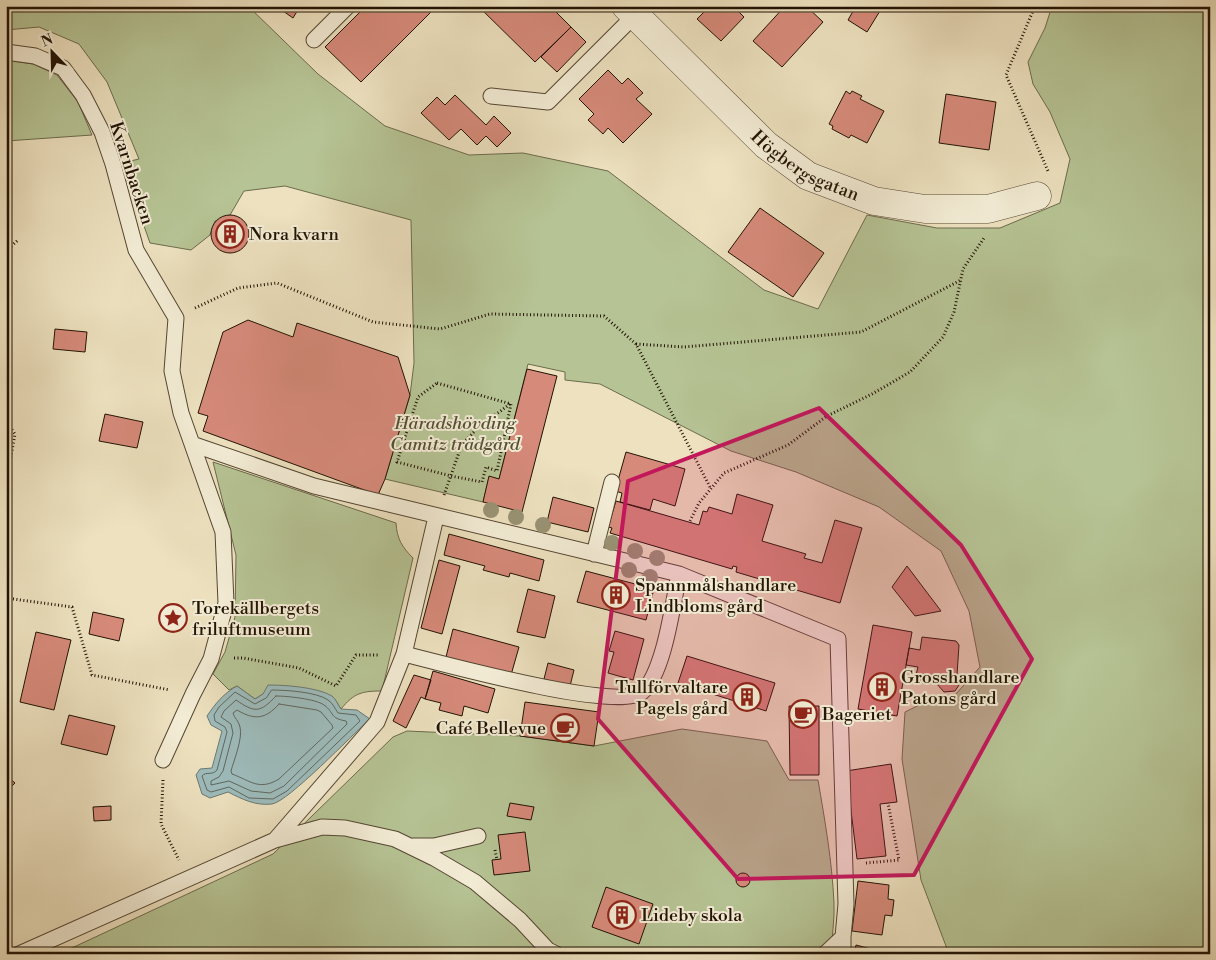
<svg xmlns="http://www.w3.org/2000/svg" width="1216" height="960" font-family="'Libre Bodoni',serif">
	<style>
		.green { fill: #b6c394; stroke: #6c6b4c }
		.water { fill: #9dbbbb; stroke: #6b7871 }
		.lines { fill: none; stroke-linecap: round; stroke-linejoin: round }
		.shore { stroke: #5f675f; stroke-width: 1 }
		.building { fill: #d68a7a; stroke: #211303 }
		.lane-casing { stroke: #544632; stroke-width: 17 }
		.street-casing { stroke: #544632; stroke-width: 29 }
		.path { stroke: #211303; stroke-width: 3; stroke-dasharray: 1 2.5; stroke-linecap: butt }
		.lane { stroke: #f3ecd5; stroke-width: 15 }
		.street { stroke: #f3ecd5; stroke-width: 28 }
		.tree { fill: #999274 }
		.marked { fill: #c2185b; fill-opacity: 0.2; stroke: #c2185b; stroke-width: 4; stroke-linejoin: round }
		.labels { text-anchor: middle; stroke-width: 4; stroke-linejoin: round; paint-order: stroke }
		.street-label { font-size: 18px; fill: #211303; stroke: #f3ecd5 }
		.poi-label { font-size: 18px; fill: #211303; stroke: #f3ecd5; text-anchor: start }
		.park-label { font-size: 18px; font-style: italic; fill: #555136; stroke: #f3ecd5 }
	</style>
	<rect width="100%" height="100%" fill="#ede1bf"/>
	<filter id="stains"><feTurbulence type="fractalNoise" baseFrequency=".004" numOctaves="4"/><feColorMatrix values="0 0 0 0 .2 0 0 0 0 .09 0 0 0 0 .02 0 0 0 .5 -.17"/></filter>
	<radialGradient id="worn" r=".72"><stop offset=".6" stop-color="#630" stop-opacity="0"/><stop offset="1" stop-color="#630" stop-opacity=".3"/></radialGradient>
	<path class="green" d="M6,6H248L318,74L385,126L469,155L523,153L608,171L764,290L818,309L867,215L937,228H1000L1060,203L1070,159L1050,112L1033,84L1028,62L1045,28L1052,6H1210V954H949L921,880L902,759L905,712L929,700L955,695L980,667L969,611L941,551L879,507L796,472L731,451L600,384L565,380V372L528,364L499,479L489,477L483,502L385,479L410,395L414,363L411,220L285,186L244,191L230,215L215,221L210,235L191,250L150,243L122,163L139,159L107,82L79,44L39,27L6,30Z
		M6,36L12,61L33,64L57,75L78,102L92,135L6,141Z
		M213,462L396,523C397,539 402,547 413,558L382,691C362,691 354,693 341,709L333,697L263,694L255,699L237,686L229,690L213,674L225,652L235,617L236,555Z
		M682,729L767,741L789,780H818C825,821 832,861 834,903C835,920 831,937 832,954H59L273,854L393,737L407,731L520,736L594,746Z"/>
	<path class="water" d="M268,685C285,685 317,687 332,696C336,699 338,705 341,709L357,710L370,719C353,734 288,802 272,804C255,806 242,799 228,792L210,798L202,794L196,775L200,769L212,768L222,731L211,725L207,716C215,704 224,693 237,686L255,699L263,694Z"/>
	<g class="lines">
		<path class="shore" d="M272,690C286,690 317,692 328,700C333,703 335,709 338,713L356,715L360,721L287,791L273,799L249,798L229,787L211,792L207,790L202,776C206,771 212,776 217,770L227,732L225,727L215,721L214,715L219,707L235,692L255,704L266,698Z
			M276,696C287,696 316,699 324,705C335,713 329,718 346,721L347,724L284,786L270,793L251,791L229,781L211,785V781L219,777L223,771L233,733L231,724L221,717L224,711L236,700C255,713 260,713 276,696Z
			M279,704L317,710L321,712L332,725L333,728L279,779C259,791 251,781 232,774L231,771C234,760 243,738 240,727C239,721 234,718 233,713L237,710C254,720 265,720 279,704Z"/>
	</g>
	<path class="building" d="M276,6H297L299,8L293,18Z
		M366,6H431L434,9L361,82L325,47Z
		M478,6H550L571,27L535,62Z
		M710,6H733L744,17L721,41L697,19Z
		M785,6H806L823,22L782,67L753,41Z
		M856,6H883L867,32L848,20Z
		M571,27L586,42L557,72L541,57Z
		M608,70L622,84L628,78L643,93L636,99L652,114L623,143L608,128L603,134L588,120L594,114L579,99Z
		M846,91L850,94L852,91L862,96L860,99L884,111L867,143L851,135L849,138L832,129L833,126L829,124Z
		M946,94L996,102L989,150L939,143Z
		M455,95L486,125L494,116L511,133L497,147L486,136L477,145L461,129L449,140L421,113L437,97L445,105Z
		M760,208L824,253L793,297L728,252Z
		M211 234a19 19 0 1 1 38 0a19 19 0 1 1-38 0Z
		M248,320L293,337L297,323L398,357L410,395L385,479L378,495L203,431L208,416L198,413L223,332Z
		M55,329L87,332L85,352L53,349Z
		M527,369L557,376L522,512L483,502L489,476L499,479Z
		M105,414L143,422L137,448L99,441Z
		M626,452L685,469L675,506L653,499L650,510L620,502L622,493L615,491Z
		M737,494L773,505L762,541L806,554L804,558L822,563L835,520L862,528L840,603L736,572L737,567L733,566L732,569L610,533L612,528L608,527L616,501L699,525L703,511L707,512L709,507L732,514Z
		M553,497L594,508L588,532L547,522Z
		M449,534L544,560L539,581L510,573L509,577L483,570L485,566L444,555Z
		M439,560L460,566L442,634L421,628Z
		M907,566L941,611L915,616L892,587Z
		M586,571L654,589L646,620L577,602Z
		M528,589L555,596L545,638L517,632Z
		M93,612L124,619L119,641L89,634Z
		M873,625L912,632L897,716L858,709Z
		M453,629L519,647L511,675L446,657Z
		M615,631L644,639L633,680L608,673L614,652L609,651Z
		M36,632L71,640L54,710L20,702Z
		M922,637L956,641L959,645L957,675L959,685L955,691L944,692L936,683L915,679L918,667L906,665L909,648L920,650Z
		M687,656L775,683L766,711L678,683Z
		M548,663L574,670L570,686L544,679Z
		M433,671L495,689L488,713L464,706L462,716L439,710L441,703L425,699Z
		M414,675L431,680L425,699L421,697L406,728L393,721Z
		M525,702L599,712L594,746L520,736Z
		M789,706H819V775H790Z
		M69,715L115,726L107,755L61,744Z
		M891,764L897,802L880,804L886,856L857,859L846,771Z
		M8,777L15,783L8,790L6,789V779Z
		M510,803L534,807L531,820L507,816Z
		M111,806V820L94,821L93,807Z
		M525,832L530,871L494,875L492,860L501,859L498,835Z
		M736 880a7 7 0 1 1 14 0a7 7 0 1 1-14 0Z
		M858,881L889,885L888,899L894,900L892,916L885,915L882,935L852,931Z
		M606,887L653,904L639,944L592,927Z
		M856,945L890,954H854Z"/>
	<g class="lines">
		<defs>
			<path id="lane" d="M314,40L348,6
				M6,52L35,56L63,68L83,95L102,132L113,164L136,250L176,318L172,371L181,413L192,444L314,486L679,574
				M491,96L548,102L635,15
				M594,554L612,482
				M404,654C441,663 616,712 642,692C664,674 673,603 679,574L838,639L846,904L843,937V954
				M163,760L193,694L211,659L226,603L223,532L192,444
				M275,840L377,722L404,654L436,517
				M413,846H434L478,836
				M19,954L275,840L322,827L345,828L395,839L434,858L475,882L520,920L548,950L556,954
				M825,954L843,937"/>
			<g id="street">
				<path id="s1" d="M626,6L766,145L808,176L874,201L925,209H988L1037,196"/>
			</g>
		</defs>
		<use href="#lane" class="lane-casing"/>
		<use href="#street" class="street-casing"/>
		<path class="path" d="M1035,6L1006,75L1048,171
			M6,251L18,240
			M195,308L238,288L277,283L373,322L440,329L490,314L604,316L636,344L711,489
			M636,344L684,347L861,332L961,280
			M437,383L511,404L497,471L486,467L482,482L451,476L397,462L418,397Z
			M6,421L15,434L6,484
			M444,495L462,444L479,427L510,404
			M690,521L699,503L724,473L788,445L827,416L872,394L910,372L943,337L954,312L963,269L984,238
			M6,598L72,607L92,675L170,690
			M234,658H243L299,668L336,686L356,655H380
			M163,780L161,824L179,860
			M495,850L497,860
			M866,863L899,860L888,803"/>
		<use href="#lane" class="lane"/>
		<use href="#street" class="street"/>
	</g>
	<g class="tree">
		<circle cx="491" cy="510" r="8"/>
		<circle cx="516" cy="517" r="8"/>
		<circle cx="543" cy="525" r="8"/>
		<circle cx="612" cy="543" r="8"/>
		<circle cx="635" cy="551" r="8"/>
		<circle cx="657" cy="558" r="8"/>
		<circle cx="629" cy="570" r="8"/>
		<circle cx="650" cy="577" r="8"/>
	</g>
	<path class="marked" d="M819,408L961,545L1032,659L914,875L738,879L598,719L628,481Z"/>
	<defs>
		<symbol id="building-ring" viewBox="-11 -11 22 22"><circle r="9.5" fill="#f3ecd5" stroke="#8f2418" stroke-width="1.5"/><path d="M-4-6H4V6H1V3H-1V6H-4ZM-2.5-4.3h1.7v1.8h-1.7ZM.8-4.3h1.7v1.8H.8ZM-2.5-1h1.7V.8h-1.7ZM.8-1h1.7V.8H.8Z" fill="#8f2418"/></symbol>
		<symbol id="sight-ring" viewBox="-11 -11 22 22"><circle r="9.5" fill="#f3ecd5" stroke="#8f2418" stroke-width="1.5"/><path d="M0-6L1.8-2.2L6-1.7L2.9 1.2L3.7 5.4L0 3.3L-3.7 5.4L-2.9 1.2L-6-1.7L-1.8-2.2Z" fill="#8f2418"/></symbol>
		<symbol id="cafe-ring" viewBox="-11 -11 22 22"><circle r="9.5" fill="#f3ecd5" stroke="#8f2418" stroke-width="1.5"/><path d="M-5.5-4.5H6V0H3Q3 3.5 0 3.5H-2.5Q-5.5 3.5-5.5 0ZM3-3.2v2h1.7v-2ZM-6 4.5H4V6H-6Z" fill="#8f2418"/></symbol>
	</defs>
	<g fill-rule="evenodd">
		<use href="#building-ring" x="214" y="218" width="32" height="32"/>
		<use href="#building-ring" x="600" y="579" width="32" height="32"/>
		<use href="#sight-ring" x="157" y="602" width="32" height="32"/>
		<use href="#building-ring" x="866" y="671" width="32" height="32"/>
		<use href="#building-ring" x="731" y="681" width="32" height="32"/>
		<use href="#cafe-ring" x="787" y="698" width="32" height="32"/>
		<use href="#cafe-ring" x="549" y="712" width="32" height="32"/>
		<use href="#building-ring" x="606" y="899" width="32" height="32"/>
	</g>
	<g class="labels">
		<g class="street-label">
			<text dy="6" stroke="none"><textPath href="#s1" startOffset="242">Högbergsgatan</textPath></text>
			<text transform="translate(132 173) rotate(72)" y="6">Kvarnbacken</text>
		</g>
		<g class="poi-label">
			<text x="249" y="240">Nora kvarn</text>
			<text x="635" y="591">Spannmålshandlare<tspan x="635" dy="21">Lindbloms gård</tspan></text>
			<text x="192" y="614">Torekällbergets<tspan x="192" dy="21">friluftmuseum</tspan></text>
			<text x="901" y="683">Grosshandlare<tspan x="901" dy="21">Patons gård</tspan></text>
			<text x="728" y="693" text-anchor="end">Tullförvaltare<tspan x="728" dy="21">Pagels gård</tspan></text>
			<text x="822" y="720">Bageriet</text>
			<text x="546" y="734" text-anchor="end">Café Bellevue</text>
			<text x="641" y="921">Lideby skola</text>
		</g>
		<g class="park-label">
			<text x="455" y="429">Häradshövding<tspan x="455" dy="21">Camitz trädgård</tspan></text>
		</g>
	</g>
	<rect width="1216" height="960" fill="none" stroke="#ede1bf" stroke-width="25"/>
	<rect x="8" y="8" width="1201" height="945" fill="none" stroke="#211303" stroke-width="2.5"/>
	<rect x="12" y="12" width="1191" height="935" fill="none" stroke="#211303"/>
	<g transform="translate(52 52) rotate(337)" stroke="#f3ecd5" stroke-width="4" paint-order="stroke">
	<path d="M0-4L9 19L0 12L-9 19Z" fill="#211303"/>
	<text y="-8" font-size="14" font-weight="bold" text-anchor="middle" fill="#211303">N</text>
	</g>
	<rect width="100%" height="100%" filter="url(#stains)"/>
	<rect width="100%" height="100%" fill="url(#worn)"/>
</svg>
